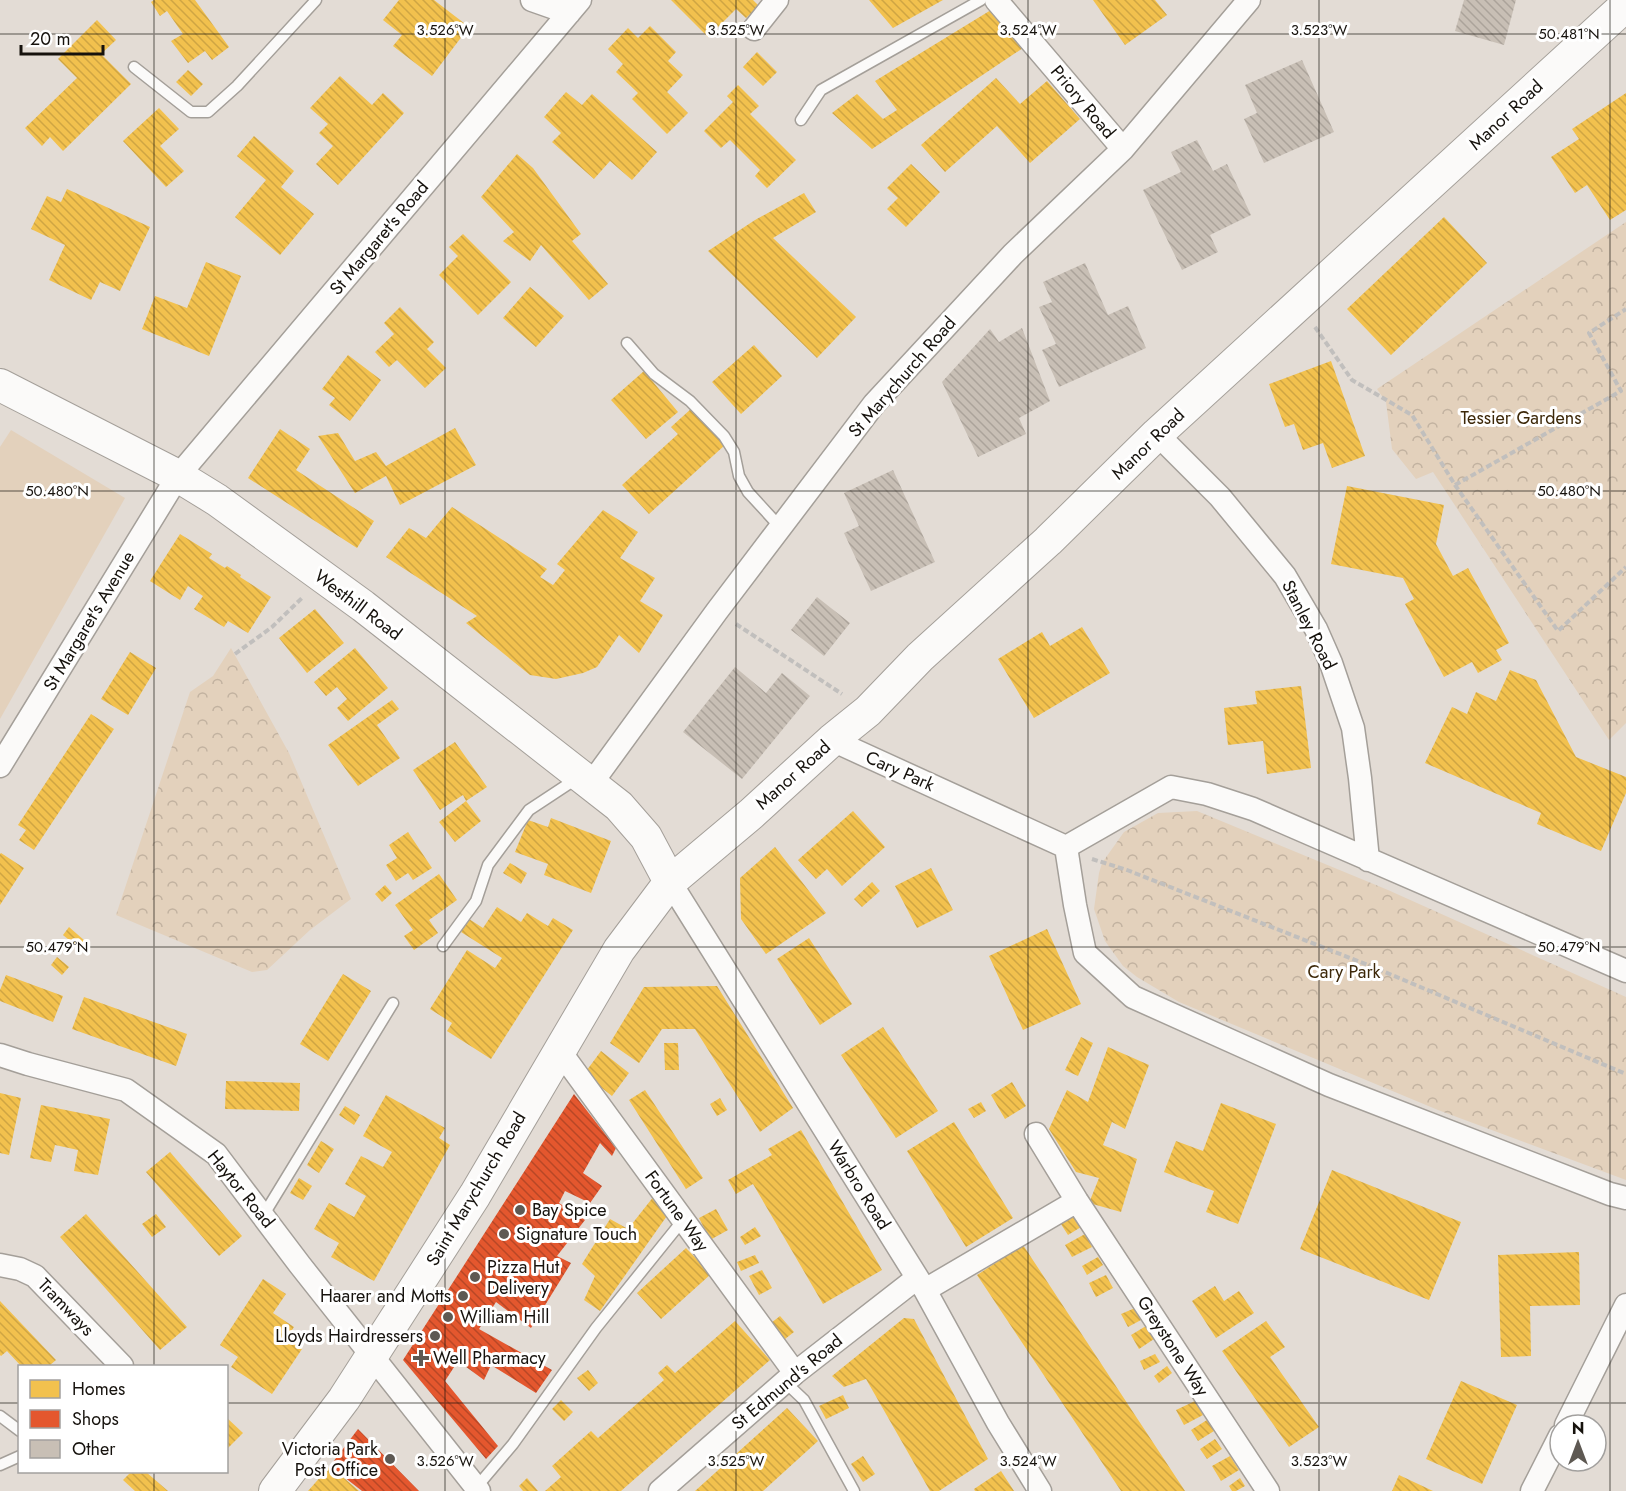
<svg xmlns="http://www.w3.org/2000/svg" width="1626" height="1491" font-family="Jost,sans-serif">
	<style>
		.forest { fill: url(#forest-crowns) }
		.garden { fill: #e3d1bc }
		.homes { fill: url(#homes-back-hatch) }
		.shops { fill: url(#shops-back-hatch) }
		.building { fill: url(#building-back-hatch) }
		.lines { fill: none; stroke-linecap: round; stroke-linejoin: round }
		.lane-casing { stroke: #a49f99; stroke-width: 13 }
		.street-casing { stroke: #a49f99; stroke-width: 25 }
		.secondary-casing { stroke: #a49f99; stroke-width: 34 }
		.path { stroke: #c1bfbd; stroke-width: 4; stroke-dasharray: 6 3; stroke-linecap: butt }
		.lane { stroke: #fbfaf9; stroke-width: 10 }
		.street { stroke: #fbfaf9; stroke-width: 22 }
		.secondary { stroke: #fbfaf9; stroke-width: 32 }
		.ticks { fill: none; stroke: #16120d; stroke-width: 1.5; stroke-opacity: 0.45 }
		.poi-dot { fill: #5e5953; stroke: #fff; stroke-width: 2 }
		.labels { text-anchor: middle; stroke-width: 6; stroke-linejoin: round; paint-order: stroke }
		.street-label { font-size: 18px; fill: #16120d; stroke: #fff }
		.park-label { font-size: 18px; fill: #3d2809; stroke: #fff }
		.poi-label { font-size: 18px; fill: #16120d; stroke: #fff; text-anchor: start }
		.ticks-label { font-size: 15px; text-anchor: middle; fill: #16120d; stroke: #fff; stroke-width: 6; stroke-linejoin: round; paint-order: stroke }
	</style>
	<defs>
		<pattern id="forest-crowns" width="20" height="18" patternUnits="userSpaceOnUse" patternTransform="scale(1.5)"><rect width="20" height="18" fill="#e3d1bc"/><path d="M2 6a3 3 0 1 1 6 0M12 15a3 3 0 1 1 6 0" fill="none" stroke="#c2b2a0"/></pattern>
		<pattern id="homes-back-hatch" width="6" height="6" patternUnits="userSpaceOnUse" patternTransform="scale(1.5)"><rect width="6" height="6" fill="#f2c14e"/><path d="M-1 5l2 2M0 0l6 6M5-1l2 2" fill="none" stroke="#cfa543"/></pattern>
		<pattern id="shops-back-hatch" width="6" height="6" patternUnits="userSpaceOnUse" patternTransform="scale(1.5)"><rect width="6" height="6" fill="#e4572e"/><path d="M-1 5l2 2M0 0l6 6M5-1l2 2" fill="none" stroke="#b84726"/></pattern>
		<pattern id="building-back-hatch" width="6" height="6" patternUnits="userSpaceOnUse" patternTransform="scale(1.5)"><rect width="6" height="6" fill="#c8bfb5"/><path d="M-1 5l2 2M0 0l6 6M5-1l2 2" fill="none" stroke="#aba39a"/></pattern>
	</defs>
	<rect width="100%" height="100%" fill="#e3dcd5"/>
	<path class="forest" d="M1626,222V723L1609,740L1433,472L1416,479L1392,449L1386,402L1377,389Z
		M231,648L289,753L351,899L310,930L267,970L252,972L116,915L190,692L213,676Z
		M1197,811L1388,890L1626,997V1180L1438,1110L1179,1002L1137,977L1123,966L1105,941L1094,909L1099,873L1102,863L1124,832L1158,813Z"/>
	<path class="garden" d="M11,430L125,498L0,719V447Z"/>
	<path class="homes" d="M154,0H195L229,47L212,60L205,51L188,63L171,41L183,34L167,11L160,16L151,2Z
		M399,0H434L469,27L432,76L393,46L402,35L383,20Z
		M671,0H753L759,6L746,18L736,9L708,37Z
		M869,0H943L893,28Z
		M1093,0H1155L1167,15L1125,45Z
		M991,10L1023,48L872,149L832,113L857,94L883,119L897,110L875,81Z
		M97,20L116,40L101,54L131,84L63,151L50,137L42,146L25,128L77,78L58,59Z
		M650,26L676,52L668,61L683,75L667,92L688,113L667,134L632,99L638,93L616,72L623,64L608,49L628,28L638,38Z
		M757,52L777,72L763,86L743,67Z
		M188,70L203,84L191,96L176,82Z
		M340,76L372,105L383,93L404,113L338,185L316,164L333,146L319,133L328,124L310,108Z
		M996,78L1020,104L1047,81L1080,119L1030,163L997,126L945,172L921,145Z
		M738,85L759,106L750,114L796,160L767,188L755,176L760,170L730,140L721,148L704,131L733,102L727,96Z
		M566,92L582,105L592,94L657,152L632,180L610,161L594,179L552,142L561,133L544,117Z
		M1626,93V210L1610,220L1587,185L1575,193L1551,157L1579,139L1572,129Z
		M159,108L179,129L160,146L184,171L166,187L123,141Z
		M254,136L294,171L281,187L314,214L280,255L235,217L266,180L237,156Z
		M517,154L533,168L581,234L572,241L608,284L589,300L541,245L530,261L503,241L514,232L481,197Z
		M911,164L940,192L906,227L887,209L898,198L887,188Z
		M67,189L150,227L120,291L100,282L91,300L49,280L65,245L31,229L47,196L61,202Z
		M804,193L816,212L773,238L856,317L817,358L708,251L755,220Z
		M1444,217L1487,263L1391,355L1347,309Z
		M463,234L511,282L478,315L439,275L458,256L449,247Z
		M206,262L241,276L209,356L142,329L155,296L187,308Z
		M530,287L564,316L536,347L503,318Z
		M400,307L434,342L427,349L446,368L425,388L397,360L389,367L375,352L394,334L384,323Z
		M754,345L782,376L741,414L712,382Z
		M348,355L381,380L350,421L329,405L335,398L322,389Z
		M1331,361L1365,456L1332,468L1323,443L1303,450L1294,424L1285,427L1269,384Z
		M644,371L678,412L646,439L611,400Z
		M692,408L725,445L649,514L622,485L678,434L671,427Z
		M455,428L476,465L400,505L386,476L355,493L318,436L338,433L355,461L376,452L386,466Z
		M280,429L310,449L296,470L374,521L357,548L248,478Z
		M1347,486L1444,505L1436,544L1453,576L1468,568L1509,643L1496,650L1502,660L1478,673L1472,662L1444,677L1405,604L1414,599L1403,578L1331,564Z
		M452,507L547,569L540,577L553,585L565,570L557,564L603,510L638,532L620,558L655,578L640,601L663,615L639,653L619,635L597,667L583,673L556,679L530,675L466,623L477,616L386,557L409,528L426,538Z
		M180,534L212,554L209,558L225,568L227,566L241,575L240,577L271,597L248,633L228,621L224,627L194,609L203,596L188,586L180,600L150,581Z
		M315,609L344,643L307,673L279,638Z
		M1082,627L1110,673L1034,718L998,659L1042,632L1050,646Z
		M355,648L388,688L348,721L337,708L347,699L337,687L326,696L314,682Z
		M130,652L156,668L128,715L101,699Z
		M1510,670L1536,680L1576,757L1626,777V793L1601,851L1537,824L1541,813L1425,763L1452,707L1467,714L1476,692L1496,701Z
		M1301,686L1311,768L1267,774L1263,741L1228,745L1224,708L1257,704L1255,691Z
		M392,700L399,709L377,725L400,758L358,786L328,745Z
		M91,714L114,729L34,850L19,840L26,830L18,825Z
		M455,742L487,787L466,801L463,795L440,810L413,770Z
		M466,801L481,821L455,842L439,822Z
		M853,811L885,847L842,886L827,869L816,879L798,860Z
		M551,818L611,841L591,893L544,875L548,864L515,852L528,820L548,827Z
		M408,832L432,868L413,880L408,873L396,881L386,865L397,858L389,845Z
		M775,847L826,913L766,954L741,919L740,878Z
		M1,853L24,868L0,905V854Z
		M510,863L527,873L521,884L503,873Z
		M931,868L953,910L917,928L895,886Z
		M439,874L457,900L429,920L438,933L414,950L404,936L413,930L395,905Z
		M872,882L880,891L862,907L854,899Z
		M385,885L392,893L382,902L375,894Z
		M497,907L521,922L527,913L548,926L553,918L573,930L491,1059L447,1031L452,1023L430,1009L467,950L495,968L502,958L461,932L469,919L483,928Z
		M69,927L85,941L79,948L63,935Z
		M1047,929L1081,1004L1023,1030L989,956Z
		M809,938L852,1004L820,1025L777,959Z
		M57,957L69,967L62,975L51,965Z
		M343,974L371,991L328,1061L300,1044Z
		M6,975L63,996L53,1022L0,1001V990Z
		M717,986L793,1108L760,1132L695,1029H662L639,1063L610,1043L644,987Z
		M84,997L187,1034L176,1066L72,1029Z
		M883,1027L938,1111L896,1138L841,1055Z
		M1081,1037L1093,1043L1078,1076L1065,1070Z
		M664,1043H678L679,1070H665Z
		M1108,1047L1149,1065L1125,1129L1112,1122L1103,1145L1137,1159L1121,1212L1089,1203L1099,1178L1076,1172L1049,1129L1067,1090L1088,1102Z
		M601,1051L629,1073L612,1096L584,1074Z
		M226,1081L300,1083L299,1111L225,1109Z
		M1012,1082L1026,1106L1005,1119L991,1095Z
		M645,1090L703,1178L686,1189L629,1100Z
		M0,1093L21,1098L9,1155L0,1153Z
		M386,1095L445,1128L439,1138L450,1145L374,1281L331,1257L339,1243L314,1229L329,1203L354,1217L366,1196L345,1184L361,1156L383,1167L392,1152L363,1136Z
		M720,1098L727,1110L717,1116L710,1104Z
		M981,1102L986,1111L974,1118L968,1109Z
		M1221,1103L1276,1124L1238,1224L1206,1212L1214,1191L1164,1172L1176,1141L1203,1151Z
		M41,1105L110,1119L98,1175L74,1171L78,1150L55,1145L51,1162L30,1158Z
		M345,1106L360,1115L354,1125L339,1115Z
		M954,1122L1013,1218L966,1247L907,1151Z
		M801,1130L882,1270L823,1304L753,1184L736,1194L728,1180L772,1155L768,1149Z
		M321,1141L334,1149L319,1173L307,1165Z
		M170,1152L242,1236L219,1256L146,1172Z
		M1332,1170L1461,1222L1429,1300L1300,1249Z
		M299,1178L312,1186L303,1200L290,1193Z
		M654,1196L669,1213L600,1311L584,1300L595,1276L582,1264L610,1219L628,1229Z
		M716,1209L728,1230L710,1240L699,1218Z
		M1072,1212L1081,1227L1068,1235L1059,1221Z
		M86,1214L187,1327L160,1350L60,1237Z
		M156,1214L166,1227L152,1237L142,1224Z
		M755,1227L761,1236L745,1245L740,1237Z
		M1085,1234L1092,1247L1072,1257L1065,1245Z
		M1023,1245L1185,1491H1121L977,1275Z
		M686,1248L711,1274L661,1319L637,1293Z
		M1579,1252L1580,1305L1530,1306L1531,1356L1501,1357L1498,1255Z
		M755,1255L759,1263L741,1271L737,1262Z
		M1098,1257L1103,1265L1087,1275L1082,1266Z
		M762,1270L772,1288L759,1295L749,1276Z
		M1106,1275L1113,1288L1096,1297L1089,1283Z
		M263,1279L286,1294L273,1313L294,1327L286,1339L302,1349L272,1394L231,1367L238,1357L220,1345Z
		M1215,1286L1224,1301L1239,1291L1254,1313L1216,1338L1192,1301Z
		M0,1301L56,1360L49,1366H21L7,1351L1,1356L0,1355Z
		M1135,1308L1141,1320L1128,1327L1121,1314Z
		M780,1316L794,1332L785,1339L771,1323Z
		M904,1318L914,1319L988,1459L939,1491H930L866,1379L844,1387L832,1376Z
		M735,1321L770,1360L621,1491H545L561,1477L552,1466L591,1431L598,1438L664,1380L658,1373L667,1365L675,1373Z
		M1266,1321L1285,1347L1270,1357L1319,1427L1289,1447L1222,1351Z
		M1146,1326L1154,1339L1139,1349L1131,1335Z
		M1155,1354L1160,1362L1144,1370L1140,1361Z
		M1167,1366L1172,1373L1159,1383L1154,1376Z
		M588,1370L598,1383L589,1391L577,1378Z
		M1461,1381L1517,1405L1482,1484L1426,1459Z
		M843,1395L849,1408L826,1419L819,1406Z
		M561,1400L573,1412L564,1421L552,1409Z
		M1195,1401L1203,1415L1184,1425L1176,1410Z
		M787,1408L818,1441L763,1491H695Z
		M226,1417L243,1433L226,1450Z
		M1207,1420L1214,1431L1198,1441L1191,1430Z
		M1215,1439L1222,1449L1207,1459L1200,1449Z
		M863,1456L875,1474L863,1482L851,1464Z
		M1230,1456L1239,1470L1221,1481L1212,1466Z
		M330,1466L359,1491H308Z
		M1001,1471L1014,1491H975L974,1489Z
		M131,1472H146L168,1491H135L123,1480Z
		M1399,1475L1433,1491H1392Z
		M527,1478L538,1491H523L519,1486Z
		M1240,1478L1245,1486L1236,1491H1232L1229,1486Z"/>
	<path class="shops" d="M574,1094L616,1148L612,1156L600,1143L583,1173L602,1186L590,1203L565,1191L559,1203L585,1220L557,1256L571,1263L531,1328L496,1302L479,1329L552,1370L536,1393L491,1365L484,1380L458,1361L445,1381L498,1446L486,1459L403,1360Z
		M358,1429L419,1491H362L330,1466Z"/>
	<path class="building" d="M1464,0H1516L1504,45L1455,31Z
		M1302,60L1334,132L1264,163L1244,119L1257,113L1245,85Z
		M1197,140L1213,171L1227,164L1251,215L1210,235L1218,252L1182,270L1143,190L1181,172L1171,152Z
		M1085,263L1108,315L1128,306L1146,348L1059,387L1042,350L1056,344L1039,307L1052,302L1043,282Z
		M1022,328L1050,401L1019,418L1026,434L978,457L942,382L990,329L999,342Z
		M893,470L935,562L871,591L844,533L859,526L844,493Z
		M817,597L850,623L824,656L791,630Z
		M735,667L766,693L782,673L810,696L742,779L683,732Z"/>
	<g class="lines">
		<defs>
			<path id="lane" d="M134,67L191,112H208L237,86L316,0
				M801,120L821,90L981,0
				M627,343L654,374L690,401L724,436L734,452L739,476L748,492L781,528
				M443,946L476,901L488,865L529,810L579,777
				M263,1216L393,1003
				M785,1382L804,1400L854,1491
				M0,1416L20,1431
				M0,1465L20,1456
				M475,1489L513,1444L596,1328L683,1220"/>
			<path id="street" d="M532,0L569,13
				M996,0L1123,149
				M754,29L777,0
				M1157,434L1220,497L1285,576L1316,629L1331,663L1353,728L1360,778L1368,860
				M832,740L1066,847
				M0,766L178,476L580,0
				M591,784L717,611L874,404L1013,254L1123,149L1249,0
				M1066,847L1075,905L1085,953L1133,997L1329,1085L1610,1194L1626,1198
				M1066,847L1171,787L1207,794L1253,809L1626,971
				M670,882L925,1290L998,1423L1040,1491
				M559,1050L795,1373
				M0,1055L28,1064L126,1090L216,1154L300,1265L479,1491
				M1036,1134L1077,1201L1268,1491
				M0,1265L20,1269L35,1276L122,1366
				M925,1290L1077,1201
				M1566,1425L1626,1305
				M660,1491L795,1373L917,1278
				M1532,1491L1560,1436"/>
			<path id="secondary" d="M0,385L178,476L217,500L363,606L619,806L646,837L670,882
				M275,1491L344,1399L475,1195L619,950L670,882L751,814L832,740L868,711L920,657L1048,541L1157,434L1626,5"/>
		</defs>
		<use href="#lane" class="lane-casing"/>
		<use href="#street" class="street-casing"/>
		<use href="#secondary" class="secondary-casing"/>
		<path class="path" d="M1315,327L1352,380L1412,415L1455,485L1558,631L1626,567
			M1455,485L1621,391L1589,333L1626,309
			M736,624L842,694
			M235,654L272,627L303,597
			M1092,859L1127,870L1373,967L1626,1074"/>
		<use href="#lane" class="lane"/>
		<use href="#street" class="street"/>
		<use href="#secondary" class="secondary"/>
	</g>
	<path class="ticks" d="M154,0V1366M445,0V1491M736,0V1491M1028,0V1491M1319,0V1491M1610,0V1491M0,34H1626M0,491H1626M0,947H1626M0,1403H20M226,1403H1626M154,1472V1491"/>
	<g class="poi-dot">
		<circle cx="520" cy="1210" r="6"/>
		<circle cx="504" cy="1234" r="6"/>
		<circle cx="475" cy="1277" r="6"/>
		<circle cx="463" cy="1296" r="6"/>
		<circle cx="448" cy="1317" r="6"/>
		<circle cx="435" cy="1336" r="6"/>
		<path d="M418 1349h6v6h6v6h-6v6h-6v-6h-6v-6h6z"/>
		<circle cx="390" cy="1459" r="6"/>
	</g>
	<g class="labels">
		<g class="street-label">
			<text transform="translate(1083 102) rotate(50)" y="6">Priory Road</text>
			<text transform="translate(1506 115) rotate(-43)" y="6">Manor Road</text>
			<text transform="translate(379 238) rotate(-50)" y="6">St Margaret's Road</text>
			<text transform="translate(902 377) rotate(-49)" y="6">St Marychurch Road</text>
			<text transform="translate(1148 444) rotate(-44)" y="6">Manor Road</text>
			<text transform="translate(358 605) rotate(37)" y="6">Westhill Road</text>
			<text transform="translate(89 621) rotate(-59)" y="6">St Margaret's Avenue</text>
			<text transform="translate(1309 625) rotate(63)" y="6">Stanley Road</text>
			<text transform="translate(900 771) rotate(24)" y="6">Cary Park</text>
			<text transform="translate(793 775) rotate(-42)" y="6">Manor Road</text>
			<text transform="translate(859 1185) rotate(58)" y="6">Warbro Road</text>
			<text transform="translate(241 1189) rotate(51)" y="6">Haytor Road</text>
			<text transform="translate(476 1189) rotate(-59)" y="6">Saint Marychurch Road</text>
			<text transform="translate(677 1211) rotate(54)" y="6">Fortune Way</text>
			<text transform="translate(66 1307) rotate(46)" y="6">Tramways</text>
			<text transform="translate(1173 1346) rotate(57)" y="6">Greystone Way</text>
			<text transform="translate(787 1382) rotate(-40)" y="6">St Edmund's Road</text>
		</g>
		<g class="park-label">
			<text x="1521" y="424">Tessier Gardens</text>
			<text x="1344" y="978">Cary Park</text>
		</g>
		<g class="poi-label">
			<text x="532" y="1216">Bay Spice</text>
			<text x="516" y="1240">Signature Touch</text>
			<text x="487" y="1273">Pizza Hut<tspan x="487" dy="21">Delivery</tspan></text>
			<text x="451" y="1302" text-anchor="end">Haarer and Motts</text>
			<text x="460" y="1323">William Hill</text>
			<text x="423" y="1342" text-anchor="end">Lloyds Hairdressers</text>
			<text x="433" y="1364">Well Pharmacy</text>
			<text x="378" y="1455" text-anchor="end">Victoria Park<tspan x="378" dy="21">Post Office</tspan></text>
		</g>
	</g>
	<g class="ticks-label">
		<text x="445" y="35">3.526°W</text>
		<text x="736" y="35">3.525°W</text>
		<text x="1028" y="35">3.524°W</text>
		<text x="1319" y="35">3.523°W</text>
		<text x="1569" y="39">50.481°N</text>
		<text x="57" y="496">50.480°N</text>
		<text x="1569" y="496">50.480°N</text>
		<text x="57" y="952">50.479°N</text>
		<text x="1569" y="952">50.479°N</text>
		<text x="445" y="1466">3.526°W</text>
		<text x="736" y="1466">3.525°W</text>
		<text x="1028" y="1466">3.524°W</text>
		<text x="1319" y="1466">3.523°W</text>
	</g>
	<rect x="18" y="1365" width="210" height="108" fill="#ffffff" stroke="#a2a09e" stroke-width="1.5"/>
	<rect x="30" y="1380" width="30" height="18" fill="#f2c14e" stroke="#a2a09e" stroke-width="1.5"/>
	<text x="72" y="1395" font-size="18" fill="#16120d">Homes</text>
	<rect x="30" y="1410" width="30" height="18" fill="#e4572e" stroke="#a2a09e" stroke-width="1.5"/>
	<text x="72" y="1425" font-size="18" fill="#16120d">Shops</text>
	<rect x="30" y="1440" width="30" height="18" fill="#c8bfb5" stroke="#a2a09e" stroke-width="1.5"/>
	<text x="72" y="1455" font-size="18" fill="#16120d">Other</text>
	<g transform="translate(1578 1443)"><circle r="28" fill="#ffffff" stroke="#a2a09e" stroke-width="1.5"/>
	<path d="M0-4.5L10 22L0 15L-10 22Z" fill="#5e5953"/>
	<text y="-9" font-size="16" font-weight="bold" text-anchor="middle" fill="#16120d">N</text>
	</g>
	<path d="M21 45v9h82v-9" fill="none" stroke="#16120d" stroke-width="3"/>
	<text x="30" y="45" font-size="18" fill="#16120d" stroke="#ffffff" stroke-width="4.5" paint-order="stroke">20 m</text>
</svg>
